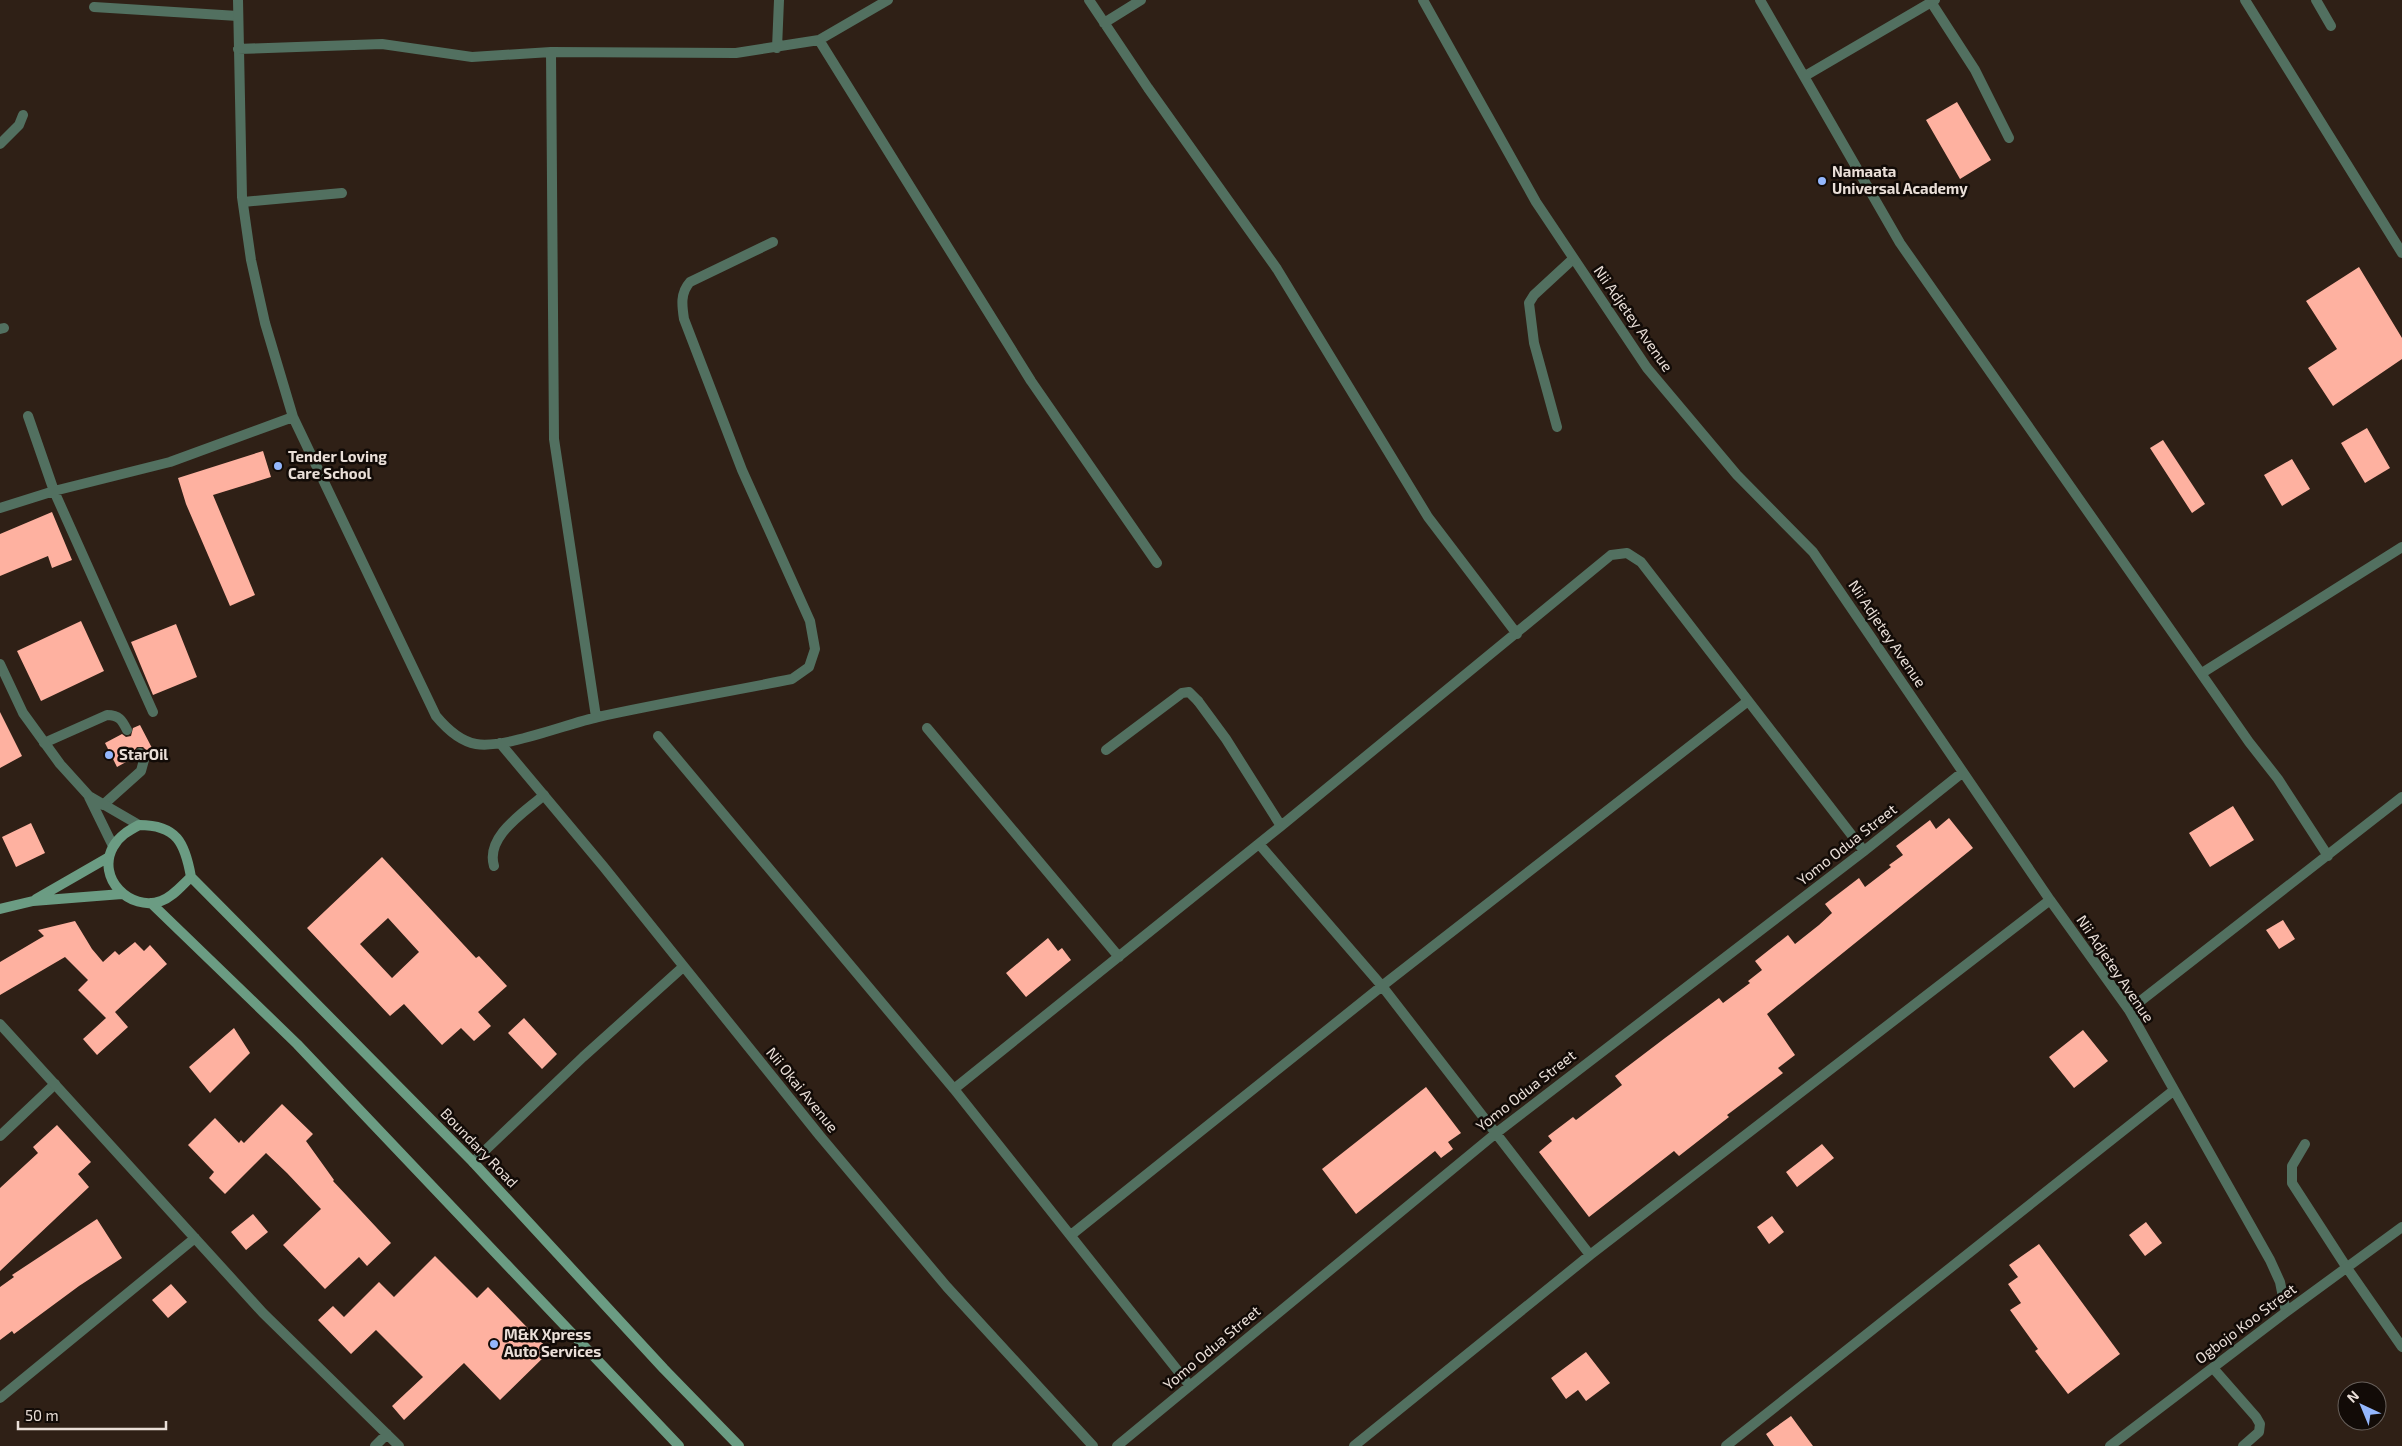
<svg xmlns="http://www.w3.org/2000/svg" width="2402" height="1446" font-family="'Exo 2',sans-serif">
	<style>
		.building { fill: #feb1a0; fill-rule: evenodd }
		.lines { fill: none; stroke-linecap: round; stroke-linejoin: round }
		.service { stroke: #527060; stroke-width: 10 }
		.minor { stroke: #527060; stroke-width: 10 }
		.tertiary { stroke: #527060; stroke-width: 10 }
		.secondary { stroke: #6b9c83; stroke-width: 10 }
		.poi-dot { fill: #94b7fd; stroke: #120b07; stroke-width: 2 }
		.labels { text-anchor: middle; stroke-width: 5; stroke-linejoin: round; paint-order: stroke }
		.poi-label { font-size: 15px; font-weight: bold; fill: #eadfd8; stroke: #120b07; text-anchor: start }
		.street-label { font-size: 15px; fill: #eadfd8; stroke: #120b07 }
	</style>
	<rect width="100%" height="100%" fill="#2f2016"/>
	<path class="building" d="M1957,102L1991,160L1960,179L1926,120Z
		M2359,267L2402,338V359L2333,406L2308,368L2337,349L2306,301Z
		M2367,428L2390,468L2365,483L2341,443Z
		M2163,440L2205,504L2192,513L2150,448Z
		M263,451L271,477L213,495L255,595L230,606L186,504L178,478Z
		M2292,459L2310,489L2282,506L2264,475Z
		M52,512L72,560L52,568L48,556L0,576V534Z
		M81,621L104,671L41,701L17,651Z
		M176,624L197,677L153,695L131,642Z
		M0,712L22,756L0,768Z
		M140,725L152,748L147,751L143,747H137L133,752L135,757L117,767L105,743L122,734L126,737L131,736L133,728Z
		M2233,806L2254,840L2210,867L2189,833Z
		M1949,818L1973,848L1767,1014L1795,1055L1778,1068L1783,1073L1727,1115L1729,1117L1679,1156L1674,1151L1589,1217L1539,1152L1552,1141L1548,1136L1573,1117L1576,1120L1622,1085L1615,1076L1665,1038L1719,998L1723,1003L1750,983L1748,981L1762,970L1755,961L1788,935L1795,944L1819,925L1832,913L1825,904L1846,888L1859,878L1865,887L1891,867L1889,865L1903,855L1896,846L1930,820L1936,829Z
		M31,823L45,853L16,867L2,837Z
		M382,857L476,958L479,956L507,986L478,1012L491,1026L474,1041L461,1028L442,1045L404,1004L390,1016L307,928ZM388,918L419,952L392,978L360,944Z
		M2283,920L2295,939L2279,949L2266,930Z
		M75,921L92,949L103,962L115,951L119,955L135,942L144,951L150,945L167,964L115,1012L128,1027L97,1055L83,1039L106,1018L78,990L88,980L65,957L0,995V962L44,936L38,930Z
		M1048,938L1058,951L1062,948L1071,960L1026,997L1006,973Z
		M524,1018L557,1054L542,1069L508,1033Z
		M234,1028L250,1053L210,1093L189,1067Z
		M2083,1030L2108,1061L2074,1088L2049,1057Z
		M1426,1087L1461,1133L1448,1142L1453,1149L1441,1158L1435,1151L1356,1214L1322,1169Z
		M282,1104L313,1134L306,1141L334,1180L333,1181L391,1243L367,1266L359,1257L325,1289L283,1245L321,1209L287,1173L266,1153L225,1194L209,1178L214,1172L188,1145L215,1118L239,1143L241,1140L244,1143Z
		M57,1125L91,1162L78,1174L89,1187L0,1271V1188L38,1153L33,1147Z
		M1822,1144L1834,1158L1797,1187L1786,1172Z
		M253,1214L268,1232L246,1250L231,1232Z
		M1772,1216L1784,1232L1769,1244L1757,1227Z
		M97,1219L122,1258L79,1286L14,1334L12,1331L0,1340V1287L14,1277L12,1275Z
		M2146,1222L2162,1243L2145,1256L2129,1235Z
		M2039,1244L2120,1354L2068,1394L2035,1351L2038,1349L2010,1310L2021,1303L2008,1284L2018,1277L2009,1265Z
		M435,1256L477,1298L488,1287L550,1351L500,1400L464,1363L404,1420L392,1406L423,1377L376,1330L351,1354L318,1320L333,1306L344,1317L379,1282L394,1297Z
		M171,1284L187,1302L168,1318L152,1300Z
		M1586,1352L1610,1383L1586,1401L1578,1390L1566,1399L1551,1378Z
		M1791,1416L1813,1446H1774L1766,1434Z"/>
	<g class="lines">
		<path class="service" d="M2316,0L2331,26
			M1931,2L1975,70L2009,138
			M94,7L238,16
			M0,144L19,125L23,115
			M243,202L342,193
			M0,329L4,328
			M1557,427L1534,343L1529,303L1534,295L1573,259
			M44,743L107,715C119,715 122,720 127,730
			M1106,750L1182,693L1189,692L1198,701
			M103,805L141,771L144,760L140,753
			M494,866C485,836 525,812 544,795
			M0,1136L55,1084
			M2305,1144L2292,1166V1183L2347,1268
			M2213,1368L2256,1417L2260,1424L2259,1432L2243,1446"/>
		<path class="minor" d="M238,0L242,197L251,260L265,323L293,417L436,716C446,728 459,741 476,744C505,749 566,724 598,717C662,703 727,692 792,679L809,667L815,649L810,621L742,470L684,319C682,306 680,293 690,282L773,242
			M1089,0L1148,88L1277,269L1428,517L1517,634
			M1423,0L1536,202L1647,368L1737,475L1813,552L2050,900L2129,1010L2270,1260L2280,1282L2286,1312
			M1760,0L1900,243L2249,742L2278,779L2328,856
			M2245,0L2402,253
			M1104,23L1141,0
			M819,40L1031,381L1157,563
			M777,48L779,0
			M238,49L382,44L472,57L551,52L736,53L819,40L888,0
			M551,52L554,439L596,717
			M1805,76L1935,0
			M28,416L54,491L153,712
			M0,508L54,491L170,462L293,417
			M2202,673L2402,547
			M1198,701L1226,739L1281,826
			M927,728L1119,957
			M658,736L954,1089L1190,1386
			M500,743L603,866L820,1136L947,1287L1093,1446
			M1259,844L1382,986L1590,1255
			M2129,1010L2402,797
			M0,1024L263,1313L399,1446
			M954,1089L1281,826L1611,555L1627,553L1641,562L1864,851
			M473,1162L583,1057L683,967
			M1071,1235L1382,986L1748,701
			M2347,1268L2402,1347
			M0,1398L195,1238
			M375,1446L387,1434
			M1117,1446L1495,1134L1864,851L1963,772
			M1354,1446L1590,1255L2050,900
			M1726,1446L2173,1091
			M2110,1446L2286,1312L2402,1227"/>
		<path class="tertiary" d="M0,664L23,713L60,764L89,796L139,825
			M89,797L113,846"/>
		<path class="secondary" d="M139,825C177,825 185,843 191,877C182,885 173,897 161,901C130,912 96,878 113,847C119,836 128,831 139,825Z
			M191,877L473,1162L664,1369L739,1446
			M36,899L109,857
			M151,903L297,1044L679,1446
			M0,909L33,901L122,894"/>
	</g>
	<g class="poi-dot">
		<circle cx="1822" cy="181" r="5"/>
		<circle cx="278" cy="466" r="5"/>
		<circle cx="109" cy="755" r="5"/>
		<circle cx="494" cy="1344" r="5"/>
	</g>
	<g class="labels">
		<g class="poi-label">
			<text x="1832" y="177">Namaata<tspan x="1832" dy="17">Universal Academy</tspan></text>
			<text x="288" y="462">Tender Loving<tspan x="288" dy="17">Care School</tspan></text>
			<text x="119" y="760">StarOil</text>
			<text x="504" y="1340">M&amp;K Xpress<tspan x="504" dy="17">Auto Services</tspan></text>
		</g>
		<g class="street-label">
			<text transform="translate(1633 319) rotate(55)" y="5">Nii Adjetey Avenue</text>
			<text transform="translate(1887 634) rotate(56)" y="5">Nii Adjetey Avenue</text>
			<text transform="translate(1847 845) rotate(-38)" y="5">Yomo Odua Street</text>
			<text transform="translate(2115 969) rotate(56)" y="5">Nii Adjetey Avenue</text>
			<text transform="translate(802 1090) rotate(51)" y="5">Nii Okai Avenue</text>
			<text transform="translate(1526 1091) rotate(-38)" y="5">Yomo Odua Street</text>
			<text transform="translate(479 1148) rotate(46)" y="5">Boundary Road</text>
			<text transform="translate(2246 1324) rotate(-37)" y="5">Ogbojo Koo Street</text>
			<text transform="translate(1212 1348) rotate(-40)" y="5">Yomo Odua Street</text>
		</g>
	</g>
	<g transform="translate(2362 1406) rotate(316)"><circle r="24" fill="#120b07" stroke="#68605b"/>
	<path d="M0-4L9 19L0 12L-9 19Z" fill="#94b7fd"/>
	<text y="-8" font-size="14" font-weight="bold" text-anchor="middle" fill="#eadfd8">N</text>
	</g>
	<path d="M18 1421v8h148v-8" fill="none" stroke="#eadfd8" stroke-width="2.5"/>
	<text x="25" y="1421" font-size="15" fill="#eadfd8" stroke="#120b07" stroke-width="4" paint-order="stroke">50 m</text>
</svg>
